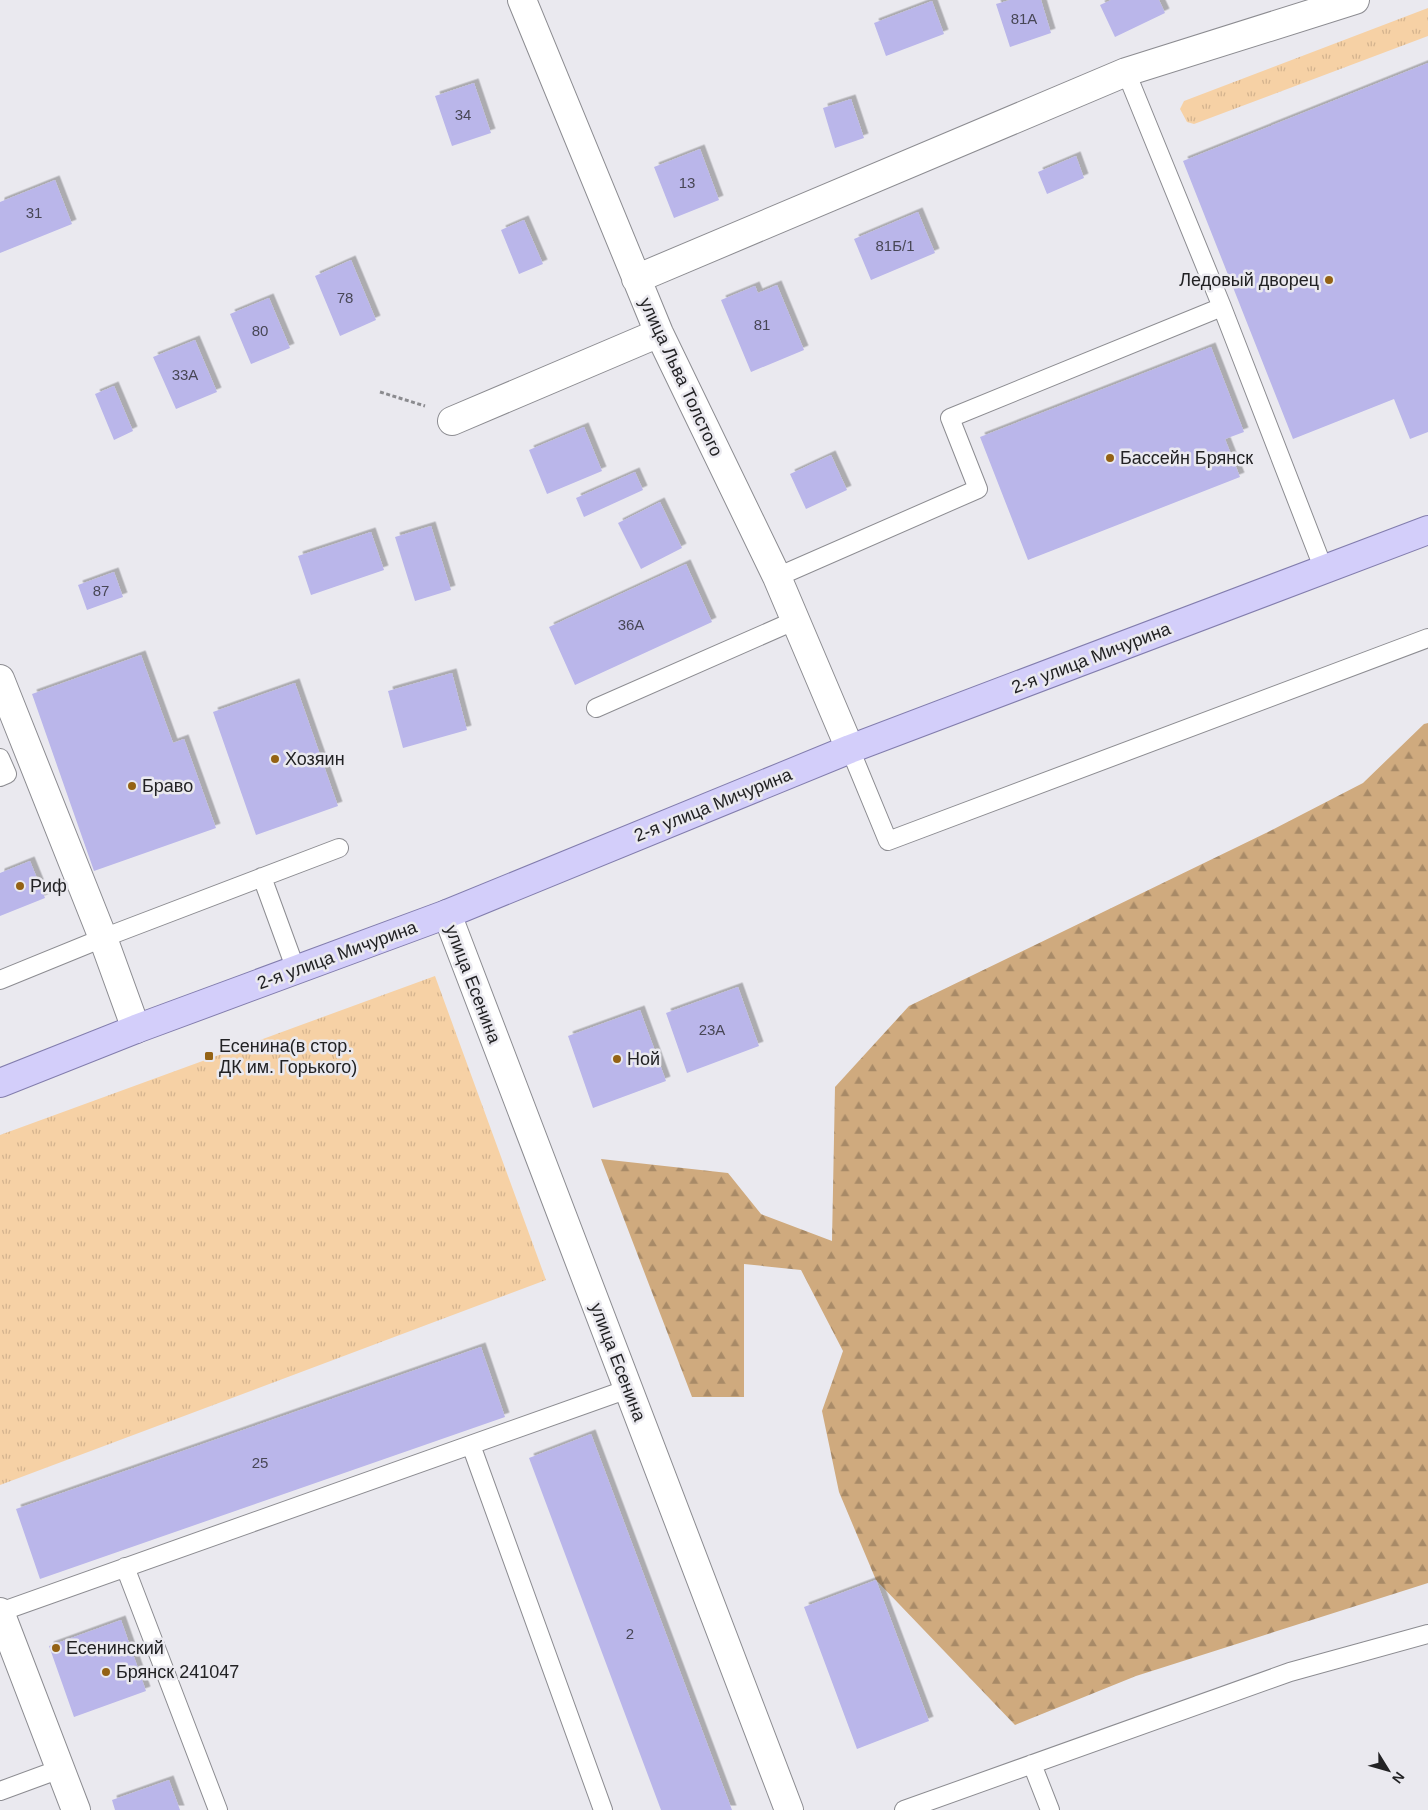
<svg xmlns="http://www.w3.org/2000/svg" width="1428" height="1810" font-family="Arial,sans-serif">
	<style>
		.grass { fill: url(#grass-tufts) }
		.forest { fill: url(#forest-firs) }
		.building { fill: #bab6ea; filter: url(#shadow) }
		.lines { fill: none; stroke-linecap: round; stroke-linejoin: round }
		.lane-casing { stroke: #8c8c91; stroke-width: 20 }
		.street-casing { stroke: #8c8c91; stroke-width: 30 }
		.primary-casing { stroke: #827dad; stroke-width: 30 }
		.path { stroke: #8b8b8f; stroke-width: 3; stroke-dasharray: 4 2.5; stroke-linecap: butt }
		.lane { stroke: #fff; stroke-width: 18 }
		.street { stroke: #fff; stroke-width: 28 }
		.primary { stroke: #d3cefa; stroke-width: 28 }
		.poi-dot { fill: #946214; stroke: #eae9ef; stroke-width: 2 }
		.labels { text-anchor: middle; stroke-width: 5; stroke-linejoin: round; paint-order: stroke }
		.number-label { font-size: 15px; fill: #484756 }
		.poi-label { font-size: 18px; fill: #222224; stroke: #eae9ef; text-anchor: start }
		.street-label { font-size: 18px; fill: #222224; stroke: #eae9ef }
	</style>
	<defs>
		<pattern id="grass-tufts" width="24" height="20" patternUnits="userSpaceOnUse" patternTransform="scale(1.25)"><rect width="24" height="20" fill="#f6d1a5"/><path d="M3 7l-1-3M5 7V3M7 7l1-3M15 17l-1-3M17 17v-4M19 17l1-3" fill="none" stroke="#d3b38e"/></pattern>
		<pattern id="forest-firs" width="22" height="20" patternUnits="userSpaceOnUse" patternTransform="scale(1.25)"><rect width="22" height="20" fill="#cfaa7e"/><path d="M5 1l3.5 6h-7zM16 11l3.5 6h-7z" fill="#a88a67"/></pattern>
		<filter id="shadow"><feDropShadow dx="4.5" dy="-4.5" stdDeviation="0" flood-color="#0004"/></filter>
	</defs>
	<rect width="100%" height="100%" fill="#eae9ef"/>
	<path class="grass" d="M1428,8V36L1194,124L1187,122L1180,109L1184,101Z
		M435,976L546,1280L0,1485V1135Z"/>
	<path class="forest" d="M1428,723V1583L1136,1676L1015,1725L876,1580L839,1492L822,1411L843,1351L801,1270L744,1264V1397H692L601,1159L728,1173L761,1214L832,1241L835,1087L909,1006L1268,832L1363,783L1424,724Z"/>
	<path class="building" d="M1010,0H1041L1051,33L1010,47L996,4Z
		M1111,0H1159L1165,13L1115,37L1100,5Z
		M932,1L944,34L886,56L874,23Z
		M1428,63V432L1410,439L1394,399L1293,439L1183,161Z
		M474,83L491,133L452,146L435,96Z
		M851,99L864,138L835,148L823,108Z
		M700,149L719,200L674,218L654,167Z
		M1076,156L1084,178L1047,194L1038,172Z
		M55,180L72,224L0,253V202Z
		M918,212L935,253L871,280L854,239Z
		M524,220L543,264L519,274L501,230Z
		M351,260L376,320L340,336L315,276Z
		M777,285L804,350L751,372L721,300L755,286L758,293Z
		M269,298L290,348L251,364L230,314Z
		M195,340L217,392L176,409L153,357Z
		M1211,347L1244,432L1225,439L1240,477L1028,560L980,437Z
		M114,386L133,431L114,440L95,394Z
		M584,427L602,471L547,494L529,450Z
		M831,455L847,490L806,509L790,474Z
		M635,472L643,490L584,517L576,498Z
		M660,502L682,548L641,569L618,523Z
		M431,526L451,590L415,601L395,537Z
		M371,532L384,570L311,595L298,556Z
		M686,564L712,622L575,685L549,627Z
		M114,572L123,597L87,610L78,585Z
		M141,655L173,743L184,739L216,828L94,871L32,694Z
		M452,673L467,730L403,748L388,691Z
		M295,683L338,806L256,835L213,712Z
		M30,861L45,898L0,916V873Z
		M738,987L759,1046L687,1073L666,1013Z
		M640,1010L666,1081L593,1108L568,1036Z
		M481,1347L505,1417L40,1579L16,1509Z
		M591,1434L732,1810H661L529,1458Z
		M876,1580L929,1721L857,1749L804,1607Z
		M121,1620L146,1691L74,1717L49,1646Z
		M169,1780L180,1810H115L112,1800Z"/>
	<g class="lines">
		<defs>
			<path id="lane" d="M1222,307L1324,570
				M777,577L978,489L950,418L1222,307L1126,72
				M596,708L796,620
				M850,749L888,841L1428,638
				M0,758L7,774L0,777
				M262,877L296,970
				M0,980L103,938L339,848
				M471,1445L603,1810
				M125,1567L218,1810
				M0,1612L628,1389
				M1032,1764L1050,1810
				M0,1791L60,1769
				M904,1810L1290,1672L1428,1634"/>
			<path id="street" d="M522,0L659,333L777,577L850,749
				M636,279L1126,72L1355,0
				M452,421L659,333
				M0,679L103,938L136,1029
				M447,914L789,1810
				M0,1612L76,1810"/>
			<path id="primary" d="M0,1083L136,1029L447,914L850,749L1428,530"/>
		</defs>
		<use href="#lane" class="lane-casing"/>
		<use href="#street" class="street-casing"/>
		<use href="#primary" class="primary-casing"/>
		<path class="path" d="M380,392L425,406"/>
		<use href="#lane" class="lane"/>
		<use href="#street" class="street"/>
		<use href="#primary" class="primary"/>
	</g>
	<g class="poi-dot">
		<circle cx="1329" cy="280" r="5"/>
		<circle cx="1110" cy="458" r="5"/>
		<circle cx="275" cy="759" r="5"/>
		<circle cx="132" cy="786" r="5"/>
		<circle cx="20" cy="886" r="5"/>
		<rect x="204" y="1051" width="10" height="10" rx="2.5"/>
		<circle cx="617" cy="1059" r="5"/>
		<circle cx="56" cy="1648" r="5"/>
		<circle cx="106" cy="1672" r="5"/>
	</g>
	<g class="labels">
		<g class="number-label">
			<text x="1024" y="24">81А</text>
			<text x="463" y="120">34</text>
			<text x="687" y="188">13</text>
			<text x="34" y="218">31</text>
			<text x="895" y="251">81Б/1</text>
			<text x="345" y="303">78</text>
			<text x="762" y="330">81</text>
			<text x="260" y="336">80</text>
			<text x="185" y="380">33А</text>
			<text x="101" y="596">87</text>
			<text x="631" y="630">36А</text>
			<text x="712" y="1035">23А</text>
			<text x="260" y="1468">25</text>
			<text x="630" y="1639">2</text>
		</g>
		<g class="poi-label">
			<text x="1319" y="286" text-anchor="end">Ледовый дворец</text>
			<text x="1120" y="464">Бассейн Брянск</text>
			<text x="285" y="765">Хозяин</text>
			<text x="142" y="792">Браво</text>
			<text x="30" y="892">Риф</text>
			<text x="219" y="1052">Есенина(в стор.<tspan x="219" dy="21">ДК им. Горького)</tspan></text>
			<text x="627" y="1065">Ной</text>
			<text x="66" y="1654">Есенинский</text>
			<text x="116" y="1678">Брянск 241047</text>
		</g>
		<g class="street-label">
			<text transform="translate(681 377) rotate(65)" y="6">улица Льва Толстого</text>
			<text transform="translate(1091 658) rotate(-21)" y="6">2-я улица Мичурина</text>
			<text transform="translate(713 805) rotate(-22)" y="6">2-я улица Мичурина</text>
			<text transform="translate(337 955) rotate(-20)" y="6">2-я улица Мичурина</text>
			<text transform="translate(473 984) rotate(69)" y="6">улица Есенина</text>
			<text transform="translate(618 1362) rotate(69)" y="6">улица Есенина</text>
		</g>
	</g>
	<g transform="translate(1388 1770) rotate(127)" stroke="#eae9ef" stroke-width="4" paint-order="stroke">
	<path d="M0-4L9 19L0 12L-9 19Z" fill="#222224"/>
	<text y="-8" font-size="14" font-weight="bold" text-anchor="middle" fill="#222224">N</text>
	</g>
</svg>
